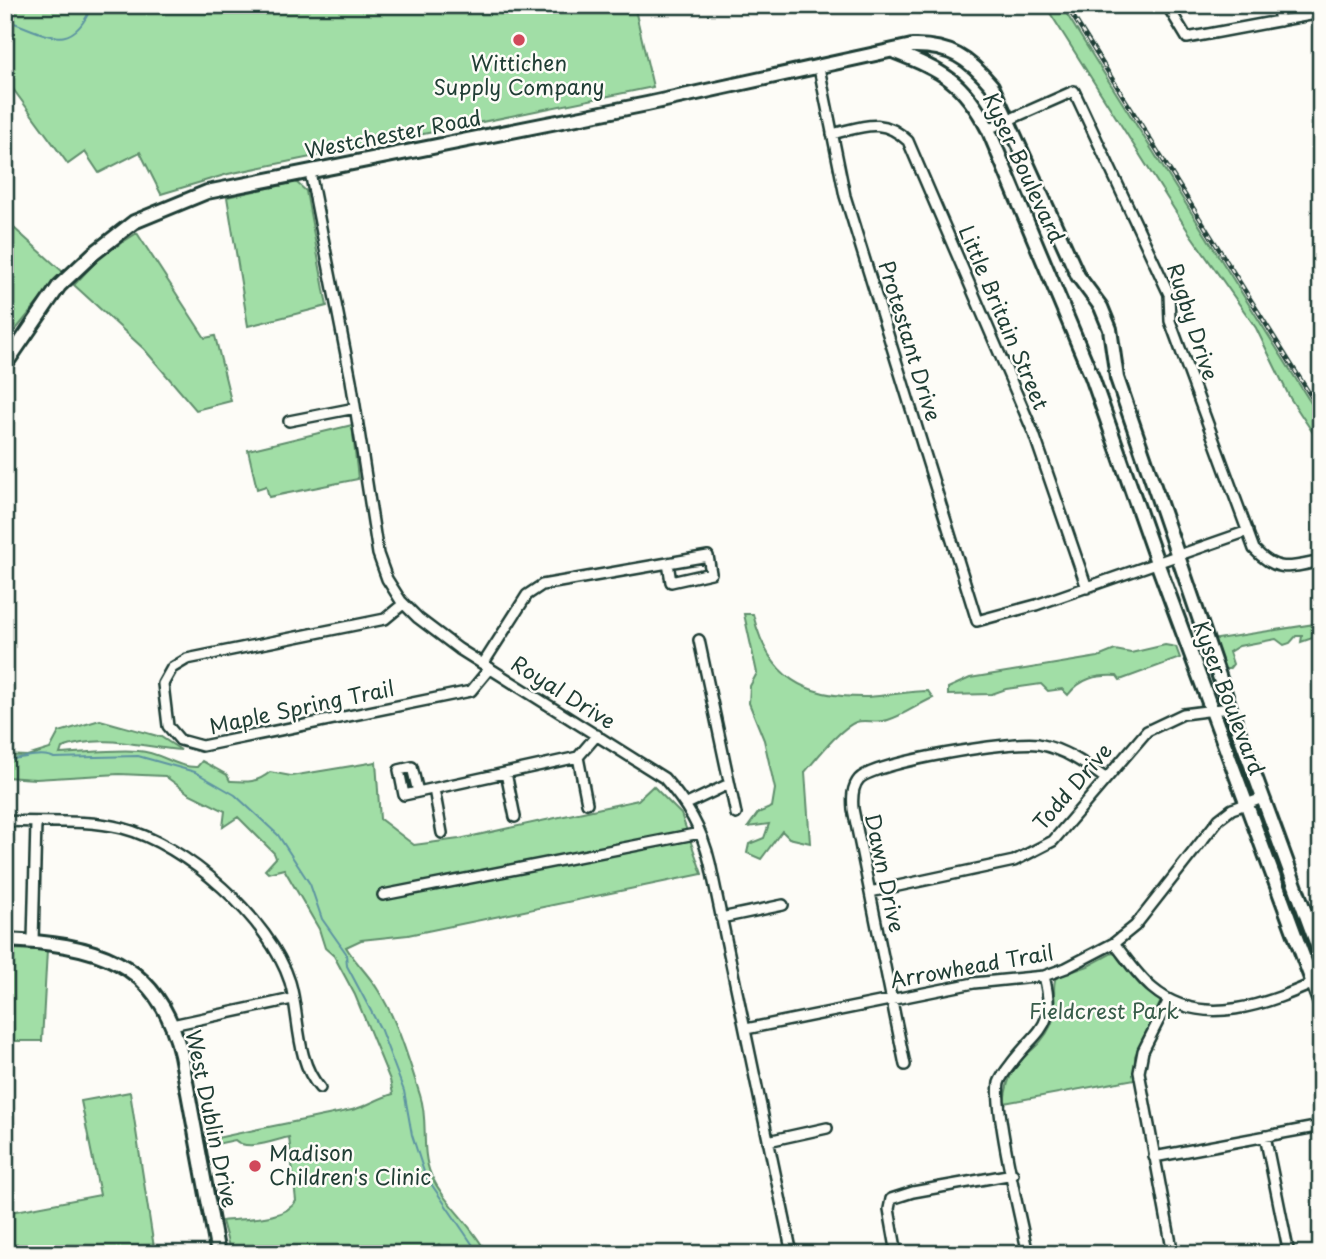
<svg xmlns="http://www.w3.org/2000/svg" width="1326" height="1259" font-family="'Playpen Sans',sans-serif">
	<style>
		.green { fill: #a1dea6; stroke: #608e6d; stroke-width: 2 }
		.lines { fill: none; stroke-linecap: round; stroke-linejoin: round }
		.stream { stroke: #5d94a1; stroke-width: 2 }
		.street-casing { stroke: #1f3d34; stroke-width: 14 }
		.secondary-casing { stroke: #1f3d34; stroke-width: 18 }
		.street { stroke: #fdfcf7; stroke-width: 9 }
		.secondary { stroke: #fdfcf7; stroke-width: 12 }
		.rail-casing { stroke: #1f3d34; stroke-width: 4.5 }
		.rail { stroke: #fdfcf7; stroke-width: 2; stroke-dasharray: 5; stroke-linecap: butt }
		.poi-dot { fill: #d1495b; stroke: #fdfcf7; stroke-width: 2.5 }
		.labels { text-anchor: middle; stroke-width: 5; stroke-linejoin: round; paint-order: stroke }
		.poi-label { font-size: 21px; fill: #1f3d34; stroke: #fdfcf7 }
		.street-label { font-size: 21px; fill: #1f3d34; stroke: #fdfcf7 }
		.park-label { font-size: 21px; fill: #395d4b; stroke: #fdfcf7 }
	</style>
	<rect width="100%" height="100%" fill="#fdfcf7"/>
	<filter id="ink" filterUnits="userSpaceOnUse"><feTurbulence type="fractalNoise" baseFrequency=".0143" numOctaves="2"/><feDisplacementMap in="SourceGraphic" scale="14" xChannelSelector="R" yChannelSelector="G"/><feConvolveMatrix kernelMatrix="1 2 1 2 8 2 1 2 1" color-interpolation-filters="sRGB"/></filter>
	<g filter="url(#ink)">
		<path class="green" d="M5,5H634L653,87L228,174L161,194L140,152L99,173L85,152L68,164L5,78Z
			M1045,5H1061L1304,392L1321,419V445L1290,398L1256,328L1188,231Z
			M296,182L306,191L327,306L248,326L227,197Z
			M5,220L63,272L9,338L5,335Z
			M137,233L205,338L215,336L231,401L196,410L144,349L74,285L101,256Z
			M352,425L358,479L269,497L266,486L257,489L248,450Z
			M744,614H753C768,678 804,698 868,697C888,696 908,691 928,691L933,698C918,704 904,715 888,720C877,724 866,719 856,722C840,728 817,758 805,772L810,843L789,838L782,831L761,859L747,853L749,844L764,838L769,824L748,827L758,813L772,807L775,789L764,740L749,703L750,686L757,673Z
			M1321,623V635L1301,642L1302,636H1296L1290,643L1284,645L1276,639L1239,646L1229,652L1233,664L1229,669H1223L1211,640Z
			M1165,645L1176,647L1180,658L1120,680L1117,676C1096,675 1081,678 1068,695L1062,689L1048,691L1041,684L1006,689L992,694L948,695V688L970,678L1098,657L1115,650L1131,653Z
			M100,720L161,737L181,750C140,747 104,733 62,748L60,754C86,753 113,749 139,751C160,752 177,768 197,767L202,761L227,775L230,781C247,782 257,783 270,772L291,776L376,762L380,819L414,845L459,839L638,800L653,786L681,814L702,874L408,935L361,940L346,947C355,962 369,975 378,990C398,1021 409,1061 420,1095C429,1121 420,1149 431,1175C445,1205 472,1224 487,1254H447L439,1244L424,1254H231L222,1221C244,1218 284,1221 296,1201L289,1137C274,1140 247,1152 235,1140L212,1145L208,1143L213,1139C260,1128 306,1120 352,1110C366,1107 378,1098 393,1094L390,1080L355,995L334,956L325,948L319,929L284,869L268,873L265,870L276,858L274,853L238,817L223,827L225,811L188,793L165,776L119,774L36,779L5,777V755L27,756L50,749L59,732Z
			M5,949L47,950L42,1041H5Z
			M1112,953L1118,955L1137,980L1161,1001L1135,1056V1079L1004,1103C1010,1050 1035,1060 1051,1025C1060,1006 1050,992 1056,977L1088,966Z
			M130,1092L155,1254H5V1213L100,1195L81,1101Z"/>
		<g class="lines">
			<path class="stream" d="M5,20C41,30 71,59 92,5
				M5,759C21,760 41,751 54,758L138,756L195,772L235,795L278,835L310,884L322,919L346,953L347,966L380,1028L404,1091L412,1135L425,1175L479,1254"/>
			<defs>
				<path id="street" d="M1167,5L1187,38L1321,13
					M1277,5L1280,21
					M819,68L845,196L977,621L1036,605L1248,531
					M988,129L1074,91L1169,294L1170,321L1254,549C1277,574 1291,567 1321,561
					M832,134C863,127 882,116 908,141L1034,434L1087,588
					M310,172L351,380L378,554L387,579L401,601L418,618L459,649L664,778C687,804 702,829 710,863L792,1254
					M289,421L355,408
					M403,604L385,619L187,659L172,668L163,684L168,726L180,740L202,746L471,691L490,668
					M699,640L736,814
					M483,664L527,595L542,585L708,556L711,573L671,582L668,563
					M412,767L418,792L404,795L399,770Z
					M506,773L515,817
					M434,789L442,833
					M418,792L578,757
					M587,803L578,757L597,735
					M687,804L729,784
					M5,821C43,823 85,819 122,828C185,844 270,919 290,982C300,1015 295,1060 320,1088
					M870,892L1014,861L1053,841L1147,731L1183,714L1230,708
					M383,895L700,833
					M721,918L783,905
					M33,941L36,823
					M1114,943C1126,958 1137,975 1152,988C1202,1031 1269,1003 1321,980
					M1169,1000L1143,1051L1139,1072L1173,1254
					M172,1025L292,999
					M746,1029L974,983L1044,976L1066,968L1114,943L1135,926L1219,819L1232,809L1263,798
					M905,1065L853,809C852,798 852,787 859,779C875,762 1013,740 1038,744C1064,749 1084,763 1105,778
					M1265,1136L1289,1254
					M768,1141L827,1128
					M1154,1157L1321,1126
					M897,1254L889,1209L891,1199L913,1192L1013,1174
					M1028,1254C1021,1222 994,1109 999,1083C1001,1077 1007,1069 1011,1064C1039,1027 1057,1028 1044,976"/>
				<path id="secondary" d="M895,52C943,71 963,81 988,129L1092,377L1158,565L1321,1005
					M5,365L59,286L93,254L134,222L207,192L647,104L912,46C949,45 969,58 992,86L1078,276L1101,307L1110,329L1117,378L1230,708L1321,956
					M5,940C93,944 159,959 181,1055L218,1254"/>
			</defs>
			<use href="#street" class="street-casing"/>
			<use href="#secondary" class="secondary-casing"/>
			<use href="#street" class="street"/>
			<use href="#secondary" class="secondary"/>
			<defs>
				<path id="rail" d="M1066,5L1321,412"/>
			</defs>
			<use href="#rail" class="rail-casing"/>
			<use href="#rail" class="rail"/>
		</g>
	</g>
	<g class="poi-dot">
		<circle cx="519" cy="40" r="7"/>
		<circle cx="255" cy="1166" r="7"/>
	</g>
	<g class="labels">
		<g class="poi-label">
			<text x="519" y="71">Wittichen<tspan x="519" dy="24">Supply Company</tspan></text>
			<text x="269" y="1161" text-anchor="start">Madison<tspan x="269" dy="24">Children's Clinic</tspan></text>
		</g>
		<g class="street-label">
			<text transform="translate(393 135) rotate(-11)" y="7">Westchester Road</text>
			<text transform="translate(1023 168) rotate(65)" y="7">Kyser Boulevard</text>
			<text transform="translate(1003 318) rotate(67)" y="7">Little Britain Street</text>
			<text transform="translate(1192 322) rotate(72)" y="7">Rugby Drive</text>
			<text transform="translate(909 341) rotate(73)" y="7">Protestant Drive</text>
			<text transform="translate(563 693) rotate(32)" y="7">Royal Drive</text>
			<text transform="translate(1228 698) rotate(69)" y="7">Kyser Boulevard</text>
			<text transform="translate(302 708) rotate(-12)" y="7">Maple Spring Trail</text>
			<text transform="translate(1073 787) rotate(-49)" y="7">Todd Drive</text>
			<text transform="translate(884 873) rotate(78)" y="7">Dawn Drive</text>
			<text transform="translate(972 967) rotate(-10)" y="7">Arrowhead Trail</text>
			<text transform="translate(211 1119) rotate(78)" y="7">West Dublin Drive</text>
		</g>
		<g class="park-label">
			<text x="1104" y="1019">Fieldcrest Park</text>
		</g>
	</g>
	<rect width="1326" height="1259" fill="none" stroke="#fdfcf7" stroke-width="28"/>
	<rect x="14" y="14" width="1298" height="1231" fill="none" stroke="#1f3d34" stroke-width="2.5" filter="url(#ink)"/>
</svg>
